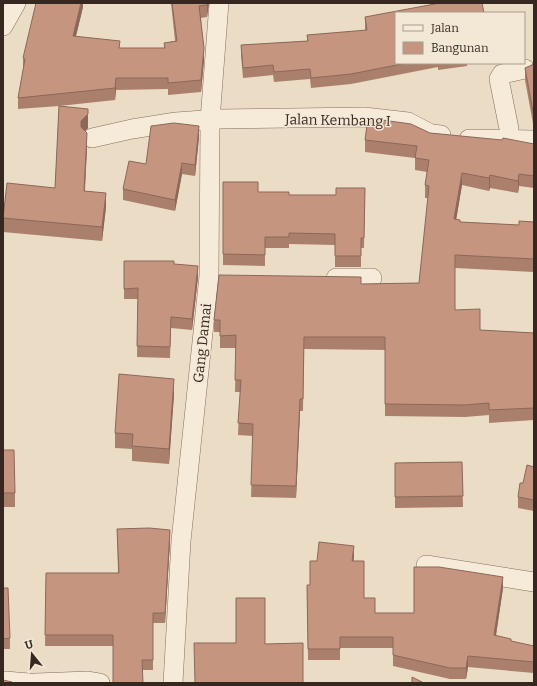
<svg xmlns="http://www.w3.org/2000/svg" width="537" height="686" font-family="Bitter,serif">
	<style>
		.lines { fill: none; stroke-linecap: round; stroke-linejoin: round }
		.street-casing { stroke: #856e5d; stroke-width: 20 }
		.street { stroke: #f6ead9; stroke-width: 19 }
		.wall { fill: #aa806d }
		.shaded-wall { fill: #8b6859 }
		.building { fill: #c6957f; stroke: #8b6859 }
		.labels { text-anchor: middle; stroke-width: 3; stroke-linejoin: round; paint-order: stroke }
		.street-label { font-size: 14px; fill: #362820; stroke: #f3e7d5 }
	</style>
	<rect width="100%" height="100%" fill="#ebdcc6"/>
	<g class="lines">
		<defs>
			<path id="street" d="M3,26L16,3
				M92,138L132,129L176,122L218,119L364,117L408,122L431,134L441,135
				M469,139L534,140
				M509,140V129L499,79L502,74L525,69
				M336,278H372
				M426,565L534,582
				M5,681L29,683
				M36,683L88,681L100,683
				M173,683L181,541L209,276L210,120L219,3"/>
		</defs>
		<use href="#street" class="street-casing"/>
		<use href="#street" class="street"/>
	</g>
	<path class="wall" d="M83,3V7L76,36L120,48H164V43L175,41L171,3H209L207,17L201,18L204,60L201,92L168,95V89L116,90L115,100L59,106L88,128L85,131L87,147L85,191L106,207L102,241L3,232V218L55,188L59,106L18,109V98L23,70V58Z
		M365,17L396,63H467V66L438,70V67L351,84L311,88L310,79L274,82L273,75L243,78L241,55V45L307,41V35L365,31Z
		M534,62V129L525,80V68L532,65Z
		M430,133L534,144V188L519,186L518,193L490,188L489,191L462,185L456,220L460,222L519,225L534,222V272L455,268V310L480,330L534,333V420L489,423V415L465,417L385,416V350L304,349L303,411H300L296,498L251,497L253,436L238,435L240,392H235L236,348H220V332H214V320L361,284L419,283L428,198H425V185L427,172L415,170V158L365,152V140Z
		M199,137L195,176L182,174L175,211L123,200V189L146,164Z
		M223,182L258,192L289,195H336L365,188L364,248H361V267H335V245L289,244V248H265V266L223,265Z
		M124,261L174,264L198,277L192,330L171,328L170,358L137,357L138,299H124Z
		M174,394L169,464L132,461V449L115,448V433Z
		M3,450L15,493V507H3Z
		M462,462L463,507L395,508V463Z
		M534,467V511L518,508V497L523,483Z
		M117,529L170,541L165,623H153V670H142L113,683V646H45L46,573H118Z
		M354,557L353,561L364,598L375,613H414L503,588L496,636L511,641L534,646V673L468,667L466,679H450L393,666V648H340V660H308L307,585H310L317,561Z
		M3,588L10,638V649H3Z"/>
	<path class="shaded-wall" d="M81,3H83V7L73,48V36Z
		M207,3H209L207,17Z
		M204,48V60L201,92V80Z
		M116,78V90L115,100V88Z
		M88,109V128L81,135V121Z
		M199,126V137L195,176V165Z
		M87,133V147L84,204V191Z
		M182,163V174L175,211V200Z
		M462,173V185L454,232V219Z
		M519,174V186L518,193V181Z
		M490,175V188L489,191V178Z
		M106,193V207L102,241V227Z
		M198,266V277L192,330V319Z
		M174,379V394L169,464V449Z
		M300,399V411L296,498V486Z
		M170,530V541L165,623V613Z
		M354,546V557L352,573V561Z
		M503,577V588L494,647V635Z
		M468,656V667L466,679V668Z"/>
	<path class="building" d="M36,3H81L73,36L120,41L119,48H165L164,43L177,41L172,3H207V5L199,6L204,48L201,80L168,83V78H116L115,88L18,98L25,59L23,58Z
		M440,3H482L484,13H396V63H407L351,74L311,78L310,69L274,72L273,65L243,68L241,45L308,41L307,35L367,30L365,17Z
		M534,62V117L525,68L532,65Z
		M59,106L88,109V114L81,121V127L87,133L84,191L106,193L102,227L3,218L7,183L55,188Z
		M368,118L411,124L430,133L502,140L503,138L534,144V176L519,174L518,181L490,175L489,178L462,173L454,219L460,220V222L519,225V221L534,222V259L455,255V310L480,309V330L534,333V408L489,410V403L465,405L385,404V337H304L303,399H300L296,486L251,485L253,424L238,423L241,380H235L236,335L220,336V320H214L219,275L361,277V284L419,283L429,186L425,185L429,160L415,158L417,146L365,140Z
		M174,123L199,126L195,165L182,163L175,200L123,189L129,161L146,164L151,126Z
		M223,182H258V192H289V195H336V188H365L364,238H361V256H335V234L289,233V237H265V255L223,254Z
		M124,261H174V264L198,266L192,319L171,317L170,347L137,346L138,288L124,289Z
		M119,374L174,379L169,449L132,446L133,434L115,433Z
		M3,450H14L15,493H3Z
		M462,462L463,496L395,497V463Z
		M527,465L534,467V500L518,497L520,483H523Z
		M149,528L170,530L165,613H153V660H142L143,683H76H113V635H45L46,573H119L117,529Z
		M319,542L354,546L352,561H364V598H375V613H414V567H439L503,577L494,635L511,639V641L534,646V662L468,656L466,668H450L393,655V637H340V649H308L307,585H310V561H317Z
		M3,588H8L10,638L3,639Z
		M236,598H265V644L303,643V683H195L194,643H236Z
		M412,677L424,683H412Z
		M3,680L12,682V683H3Z"/>
	<g class="labels">
		<g class="street-label">
			<text transform="translate(338 120) rotate(1)" y="5">Jalan Kembang I</text>
			<text transform="translate(202 343) rotate(-84)" y="5">Gang Damai</text>
		</g>
	</g>
	<rect width="537" height="686" fill="none" stroke="#362820" stroke-width="8"/>
	<rect x="395" y="12" width="130" height="52" fill="#f3e7d5" stroke="#a79b8d"/>
	<rect x="403" y="25" width="20" height="6" fill="#f6ead9" stroke="#a79b8d"/>
	<text x="431" y="32" font-size="12" fill="#362820">Jalan</text>
	<rect x="403" y="42" width="20" height="12" fill="#c6957f" stroke="#a79b8d"/>
	<text x="431" y="52" font-size="12" fill="#362820">Bangunan</text>
	<g transform="translate(32 654) rotate(343)" stroke="#f3e7d5" stroke-width="3" paint-order="stroke">
	<path d="M0-3L7 15L0 10L-7 15Z" fill="#362820"/>
	<text y="-6" font-size="11" font-weight="bold" text-anchor="middle" fill="#362820">U</text>
	</g>
</svg>
